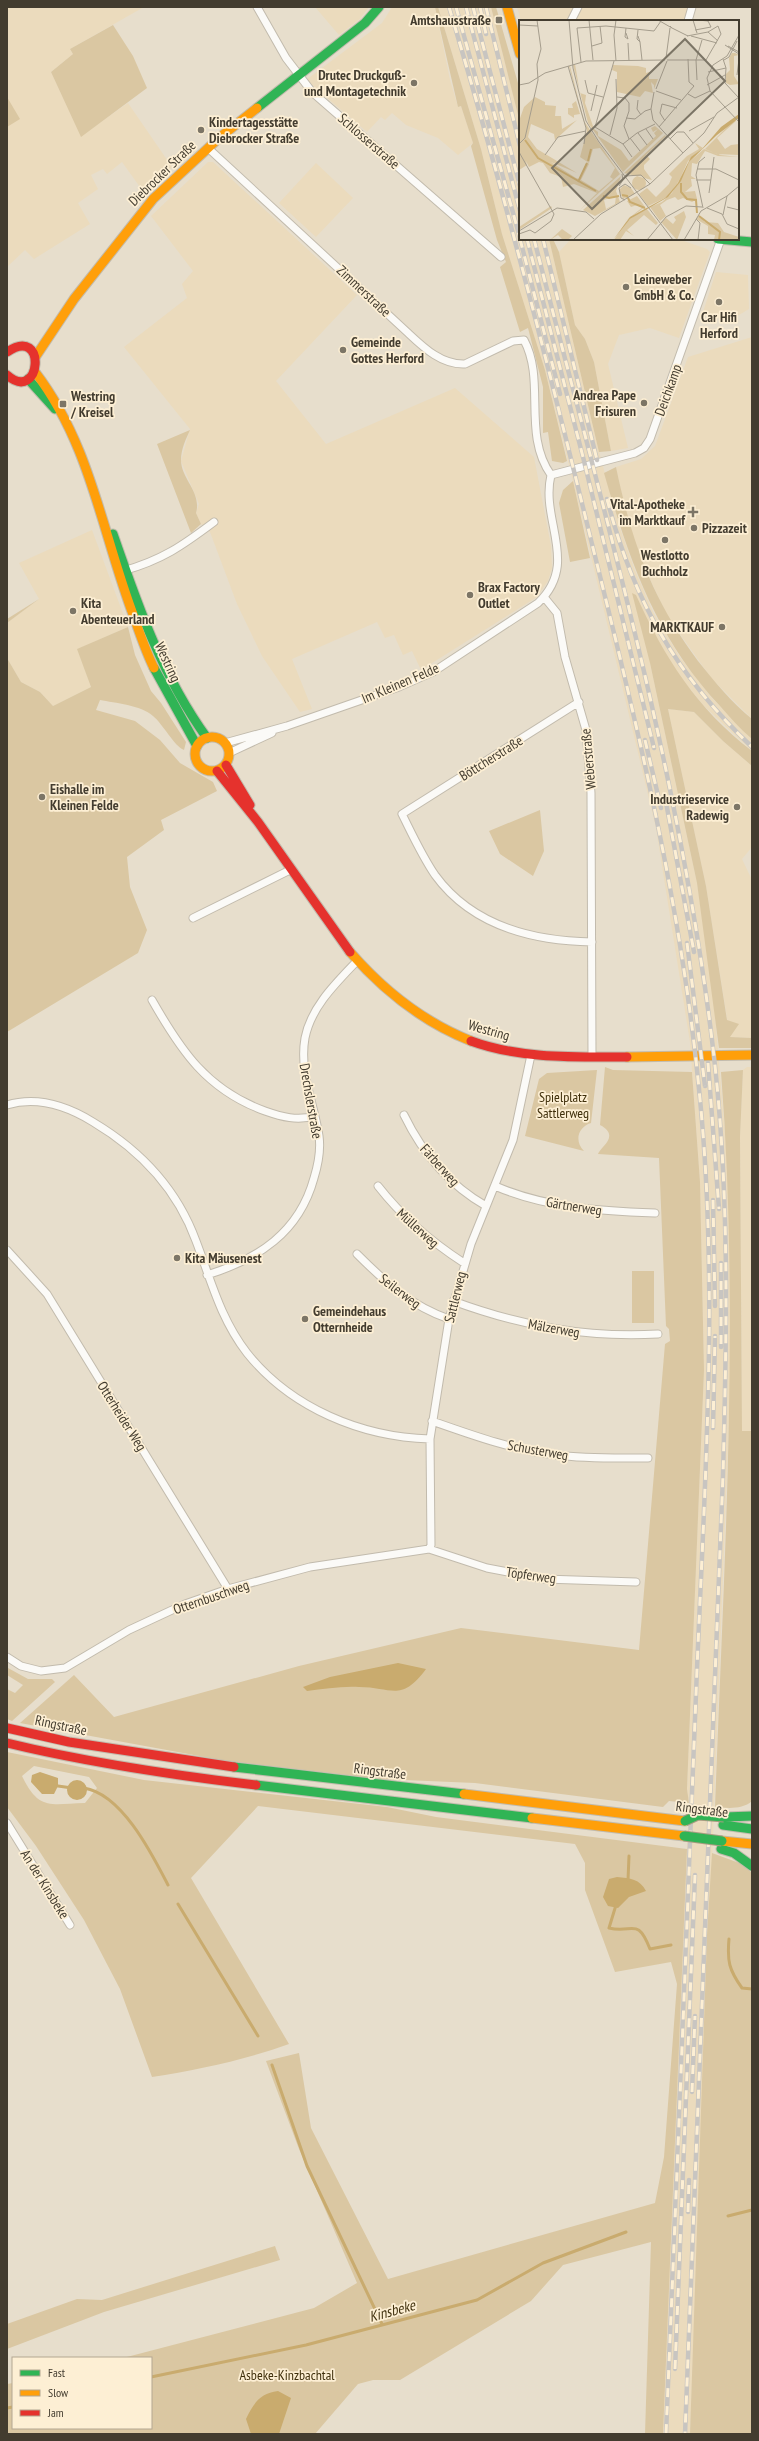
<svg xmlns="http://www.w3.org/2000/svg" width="759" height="2441" font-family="'PT Sans Narrow',sans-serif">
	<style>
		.built { fill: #ebdbbd }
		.green { fill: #dac7a2; fill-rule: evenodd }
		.water { fill: #c9ab6e }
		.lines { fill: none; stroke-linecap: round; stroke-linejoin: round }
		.stream { stroke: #c9ab6e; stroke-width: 3 }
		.street-casing { stroke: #c2bbad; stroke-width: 9 }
		.fast-casing { stroke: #c2bbad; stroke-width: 11 }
		.slow-casing { stroke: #c2bbad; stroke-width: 11 }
		.jam-casing { stroke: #c2bbad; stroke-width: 11 }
		.street { stroke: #fbfaf7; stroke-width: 7 }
		.fast { stroke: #30b455; stroke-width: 9 }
		.slow { stroke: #ff9f0a; stroke-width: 9 }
		.jam { stroke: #e5322d; stroke-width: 9 }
		.rail-casing { stroke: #c8c5c1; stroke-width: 4.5 }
		.rail { stroke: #fdefd4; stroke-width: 3; stroke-dasharray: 9; stroke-linecap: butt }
		.fast-bridge-casing { stroke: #a79c81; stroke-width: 11; stroke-linecap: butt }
		.fast-bridge { stroke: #30b455; stroke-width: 9 }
		.poi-dot { fill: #7c7566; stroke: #fdefd4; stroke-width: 1.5 }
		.labels { text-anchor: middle; stroke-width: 3.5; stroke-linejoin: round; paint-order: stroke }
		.poi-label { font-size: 14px; font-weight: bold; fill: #433c2f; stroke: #fdefd4; text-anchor: start }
		.street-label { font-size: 14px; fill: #433c2f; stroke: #fdefd4 }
		.park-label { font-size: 14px; fill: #3f2f0b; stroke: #fdefd4 }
		.water-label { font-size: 15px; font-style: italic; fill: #42320f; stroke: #fdefd4 }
		.inset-river { fill: none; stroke: #c9ab6e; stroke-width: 2 }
		.inset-road { fill: none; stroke: #a59d8d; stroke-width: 1 }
		.view { fill: #7c7566; fill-opacity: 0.15; stroke: #7c7566; stroke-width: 2 }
		.inset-edge { fill: none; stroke: #433c2f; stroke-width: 2 }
	</style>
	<rect width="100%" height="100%" fill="#e7decc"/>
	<path class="built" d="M7,7H144L70,49L73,54L51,72L81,136L128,103L172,167L145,194L122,162L107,174L103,169L91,175L98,189L78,203L90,224L34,259L25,250L7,267Z
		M315,7H369L360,19L339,35Z
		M392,7H435L450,80L458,107L461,106L473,143L458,155L438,138L406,125L392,113L385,120L381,117L367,132L306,80L382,23Z
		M438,7H491L520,123V239H549L599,452L619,525L634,568L653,612L679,656L711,697L752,739V751L704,706L673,668L655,636L650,663L697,883L713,991L729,1181L731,1367L690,2434H663L673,2152L689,1803L687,1789L704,1370L700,1182L690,1042L656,828L573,481L545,370L502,234L481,149Z
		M517,7H688L684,21H521Z
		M208,162H213L357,295L276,381L326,444L455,388L534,457L551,546L552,568L548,581L537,597L421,670L412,651L403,655L394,635L385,638L377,622L292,659L312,709L300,712L262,656L237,604L210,532L201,524L196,513L199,504L181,461L190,429L124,347L187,298L182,284L193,271L151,216Z
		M316,163L353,198L316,237L279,203Z
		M571,239H678L707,249L710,252L679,338L650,328L619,335L608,364L628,448L611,451L594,362L585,339L575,325L559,252Z
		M716,272L748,275L749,309L729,321L703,312Z
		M752,337V719L712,679L667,616L640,557L627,519L616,467L641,459L655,446L688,357Z
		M92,530L128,627L78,649L91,687L53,706L40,692L21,682L7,658V623L39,599L19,563Z
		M668,709L694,712L723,741L752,766V847L742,859L752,880V1038L730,1037L706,886Z
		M747,1067H752V1431L742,1432L740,1137L743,1070Z"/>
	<path class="green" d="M435,7H438L481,149L502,234L545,370L567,461L563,463L552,461L548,432L543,433V387L528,328L520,332L500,267L506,262L497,240L471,146L473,143L461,106L458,107Z
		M491,7H496L520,90V123Z
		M113,25L133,56L147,88L81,137L51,72L73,54L70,49Z
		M7,97L20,119L7,127Z
		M549,239H553L559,252L575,325L585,339L594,362L611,451L599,452Z
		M190,430C186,439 181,449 181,460C181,479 202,492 196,513L201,524L191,533L157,444Z
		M616,467C632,543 652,599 698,661C714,681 732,703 752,719V739C740,729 730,717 720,706C656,638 629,560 604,473Z
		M573,481L590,558L570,562L559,503L563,490Z
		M632,593L636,595C664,657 697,709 752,751V766L723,741L694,712L668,709L706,886L727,1020L739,1024L730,1037L752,1038V1048H719L697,883L650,663Z
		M39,599L7,623V619Z
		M128,627L135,655L151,691L161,703L186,742L184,750C174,746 163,724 153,716C141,705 115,703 100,700L96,710L135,721L160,740L180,763L213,782L217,791L161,820L164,830L127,857L130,887L147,930L138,953L7,1032V658L21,682L40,692L53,706L91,687L77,649Z
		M540,810L544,851L533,876L500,854L489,831Z
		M605,1067L613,1070L692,1072L700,1182L704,1370L687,1789L689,1803L669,1801L663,1807L475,1783L381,1779L221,1760L20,1723L74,1675L114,1717L299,1666L461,1628L639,1650L665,1344L670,1341L669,1329L666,1326L659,1158L598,1154C600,1147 621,1136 600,1125Z
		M597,1070L591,1123C578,1127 574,1141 584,1151L525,1136L539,1079L547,1073Z
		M743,1070L740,1137L742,1431H752V1801C742,1810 727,1808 715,1807C724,1562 740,1316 721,1072Z
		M632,1271H654V1323H632Z
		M8,1668L28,1679H52L55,1682L12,1721L7,1719V1689L15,1693L23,1685L7,1675Z
		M7,1752L144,1780L387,1807L436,1817L687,1849L663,2434H645L651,2242L563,2265L531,2301L400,2380H373L358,2384L315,2434H7V2384L13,2383V2428H151V2358H123L314,2308L357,2283L299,2149L266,2061L299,2053L311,2128L388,2279L655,2203L664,2157L677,1984L671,1962L615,1972L585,1890V1863L575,1844L258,1806L191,1878L289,2044C245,2060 198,2070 152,2077L120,1989L84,1920L36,1846L7,1807ZM34,1766L89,1777L97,1788L85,1803C50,1804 39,1811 22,1776Z
		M712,1853L742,1864L752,1873V2434H690L707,1935Z
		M275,2246L280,2260L104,2312L7,2349V2324L77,2299L102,2300Z"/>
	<path class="water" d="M398,1663L426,1669C401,1703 392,1687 359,1687C342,1686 324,1689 307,1691L303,1687L330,1677Z
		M40,1772L58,1778V1786L54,1794H42L31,1782L32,1775Z
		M67 1790a10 10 0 1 1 20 0a10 10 0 1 1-20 0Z
		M617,1877C630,1878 640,1879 646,1891L629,1897L618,1908L608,1906L603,1897L609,1879Z
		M278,2391L291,2398L279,2434H251L246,2419C253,2404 260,2393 278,2391Z"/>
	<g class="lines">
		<path class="stream" d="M58,1786L72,1788
			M84,1788C122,1794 152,1854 168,1885
			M628,1880L629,1856
			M178,1904L258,2036
			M616,1905L609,1928C633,1934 637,1916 650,1949L671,1945
			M729,1939C727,1961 729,1970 742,1988L752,1989
			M272,2065L307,2166L382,2324
			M728,2216L752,2210
			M151,2377L306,2345L477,2300L543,2263L626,2232
			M7,2408L13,2407"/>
		<defs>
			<path id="street" d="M257,7L286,58L312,92L501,257
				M571,21L578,7
				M688,21L692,7
				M208,148L407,332C423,347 441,365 465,364L513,341L524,340C546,381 522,434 551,475
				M551,475L635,453L644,448L650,439L721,239
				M123,571C162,560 182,546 214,522
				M544,597L557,613L565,657L586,730L591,793L592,1057
				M579,702L402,814C412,834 422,856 435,875C472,926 533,941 592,942
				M225,743L287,726L399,687L433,672L538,603C580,563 540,521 551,475
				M229,753L272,733
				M193,918L290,870
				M152,1000C181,1051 207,1090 265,1111C282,1117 297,1121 315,1116
				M7,1105C37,1096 67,1106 93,1122C140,1150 177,1189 196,1241C211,1280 220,1318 247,1353C291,1408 361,1437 430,1439
				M404,1115C422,1152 449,1185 486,1206
				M378,1186C403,1218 430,1241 464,1263
				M495,1186C546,1208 600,1211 655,1213
				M7,1250L47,1294L228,1589
				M357,1254C385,1282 411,1306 449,1319
				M207,1275C258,1259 299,1233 314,1178C318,1165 321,1150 319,1136C314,1103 299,1072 305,1038C311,1007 336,983 357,961
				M453,1301C521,1326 586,1338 658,1334
				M432,1421C472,1435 513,1450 556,1455C587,1459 617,1458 648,1458
				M429,1549L431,1545L430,1439L449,1319L471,1244L513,1140L531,1055
				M7,1657L21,1666L41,1671L65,1668L129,1630L185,1604L228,1589L310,1567L429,1549L487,1568L544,1579L636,1582
				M7,1823L70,1925"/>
			<path id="fast" d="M257,108L365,23L379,7
				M718,239L752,242
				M28,379L55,409
				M113,534C138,606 162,676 207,738
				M154,668L197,746
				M234,1767L464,1794
				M256,1785L532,1818
				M725,1817L752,1816
				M723,1825L752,1829
				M721,1849L734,1853L752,1866"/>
			<path id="slow" d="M507,7L520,54
				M36,356L74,299L153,199L219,138L257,108
				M35,372C91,445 102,533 134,617C140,634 146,652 154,668
				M195 754a17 17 0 1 1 34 0a17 17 0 1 1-34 0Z
				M350,952C384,991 423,1022 471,1041
				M627,1057L752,1055
				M464,1794L685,1821
				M532,1818L684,1836
				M722,1841L752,1844"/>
			<path id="jam" d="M7,352C48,324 41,405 7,375
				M226,765L250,805
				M217,771L258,822L350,952
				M471,1041C520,1059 575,1057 627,1057
				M7,1728L69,1742L234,1767
				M7,1743C89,1763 172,1775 256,1785"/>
		</defs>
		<use href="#street" class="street-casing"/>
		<use href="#fast" class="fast-casing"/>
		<use href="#slow" class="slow-casing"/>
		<use href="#jam" class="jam-casing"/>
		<use href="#street" class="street"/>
		<use href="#fast" class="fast"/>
		<use href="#slow" class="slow"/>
		<use href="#jam" class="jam"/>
		<defs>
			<path id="rail" d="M449,7C502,184 548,364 592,544C637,724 681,904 699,1089C719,1282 705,1476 697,1669C687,1924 677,2179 666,2434
				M456,7L520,238
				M466,7L520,211
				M473,7L520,186
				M480,7L486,34
				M486,7L520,146
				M520,239L560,394
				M527,239L583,457L654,748
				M534,239C601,501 679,770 712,1040C730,1184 727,1330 723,1475L685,2434
				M543,239L597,460
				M607,499C633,600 676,675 752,747
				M645,740L661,808
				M665,797L694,952
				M687,943L705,1086
				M708,1063L719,1209
				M713,1200L715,1306
				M721,1263V1347
				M713,1428L715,1336
				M692,2092L695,2016
				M688,2212L689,2180
				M675,2369L695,1875"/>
		</defs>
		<use href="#rail" class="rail-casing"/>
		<use href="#rail" class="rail"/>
		<defs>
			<path id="fast-bridge" d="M685,1821L698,1815L724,1817
				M684,1836L722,1841"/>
		</defs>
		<use href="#fast-bridge" class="fast-bridge-casing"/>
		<use href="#fast-bridge" class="fast-bridge"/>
	</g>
	<g class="poi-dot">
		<rect x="495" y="16" width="8" height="8" rx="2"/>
		<circle cx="414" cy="83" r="4"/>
		<circle cx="201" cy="130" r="4"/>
		<circle cx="626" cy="287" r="4"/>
		<circle cx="719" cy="302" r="4"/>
		<circle cx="343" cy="350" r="4"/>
		<circle cx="644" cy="403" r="4"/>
		<rect x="59" y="400" width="8" height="8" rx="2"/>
		<path d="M691 506h4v4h4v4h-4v4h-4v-4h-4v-4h4z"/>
		<circle cx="694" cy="528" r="4"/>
		<circle cx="665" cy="540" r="4"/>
		<circle cx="470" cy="595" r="4"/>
		<circle cx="73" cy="611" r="4"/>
		<circle cx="722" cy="627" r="4"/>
		<circle cx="42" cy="797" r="4"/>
		<circle cx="737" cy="807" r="4"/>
		<circle cx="177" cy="1258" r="4"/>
		<circle cx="305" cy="1319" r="4"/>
	</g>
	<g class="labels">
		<g class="poi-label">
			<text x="491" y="25" text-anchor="end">Amtshausstraße</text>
			<text x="406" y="80" text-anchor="end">Drutec Druckguß-<tspan x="406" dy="16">und Montagetechnik</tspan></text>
			<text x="209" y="127">Kindertagesstätte<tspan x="209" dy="16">Diebrocker Straße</tspan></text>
			<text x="634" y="284">Leineweber<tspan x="634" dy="16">GmbH &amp; Co.</tspan></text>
			<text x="719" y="322" text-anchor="middle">Car Hifi<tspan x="719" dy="16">Herford</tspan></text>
			<text x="351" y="347">Gemeinde<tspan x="351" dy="16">Gottes Herford</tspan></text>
			<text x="636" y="400" text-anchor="end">Andrea Pape<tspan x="636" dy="16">Frisuren</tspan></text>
			<text x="71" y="401">Westring<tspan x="71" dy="16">/ Kreisel</tspan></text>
			<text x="685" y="509" text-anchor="end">Vital-Apotheke<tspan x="685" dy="16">im Marktkauf</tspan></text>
			<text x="702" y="533">Pizzazeit</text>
			<text x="665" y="560" text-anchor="middle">Westlotto<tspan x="665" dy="16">Buchholz</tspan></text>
			<text x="478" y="592">Brax Factory<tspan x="478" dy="16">Outlet</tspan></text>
			<text x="81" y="608">Kita<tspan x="81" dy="16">Abenteuerland</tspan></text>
			<text x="714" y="632" text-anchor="end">MARKTKAUF</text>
			<text x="50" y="794">Eishalle im<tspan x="50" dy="16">Kleinen Felde</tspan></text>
			<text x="729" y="804" text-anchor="end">Industrieservice<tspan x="729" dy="16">Radewig</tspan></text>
			<text x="185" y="1263">Kita Mäusenest</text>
			<text x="313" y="1316">Gemeindehaus<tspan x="313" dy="16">Otternheide</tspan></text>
		</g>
		<g class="street-label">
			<text transform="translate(369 141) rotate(41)" y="5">Schlosserstraße</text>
			<text transform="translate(162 173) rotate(-44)" y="5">Diebrocker Straße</text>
			<text transform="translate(364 291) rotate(43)" y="5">Zimmerstraße</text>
			<text transform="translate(668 390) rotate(-70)" y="5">Deichkamp</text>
			<text transform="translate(168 662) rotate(65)" y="5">Westring</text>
			<text transform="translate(400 683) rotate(-23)" y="5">Im Kleinen Felde</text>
			<text transform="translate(491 758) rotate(-32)" y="5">Böttcherstraße</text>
			<text transform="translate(588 759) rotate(-95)" y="5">Weberstraße</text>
			<text transform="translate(489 1030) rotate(16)" y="5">Westring</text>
			<text transform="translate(311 1101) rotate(80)" y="5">Drechslerstraße</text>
			<text transform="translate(440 1165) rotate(48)" y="5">Färberweg</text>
			<text transform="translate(574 1206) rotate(9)" y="5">Gärtnerweg</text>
			<text transform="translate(418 1228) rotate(42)" y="5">Müllerweg</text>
			<text transform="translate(400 1291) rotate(37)" y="5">Seilerweg</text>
			<text transform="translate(455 1297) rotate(-76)" y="5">Sattlerweg</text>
			<text transform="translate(554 1328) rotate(10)" y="5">Mälzerweg</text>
			<text transform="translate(122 1416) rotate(58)" y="5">Otterheider Weg</text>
			<text transform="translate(538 1450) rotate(10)" y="5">Schusterweg</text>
			<text transform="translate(531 1575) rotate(8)" y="5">Töpferweg</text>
			<text transform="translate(211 1597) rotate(-19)" y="5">Otternbuschweg</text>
			<text transform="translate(61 1725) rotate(12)" y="5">Ringstraße</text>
			<text transform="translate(380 1771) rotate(7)" y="5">Ringstraße</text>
			<text transform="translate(702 1809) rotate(7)" y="5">Ringstraße</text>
			<text transform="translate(45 1884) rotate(58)" y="5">An der Kinsbeke</text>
		</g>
		<g class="park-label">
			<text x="563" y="1102">Spielplatz<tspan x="563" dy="16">Sattlerweg</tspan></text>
			<text x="287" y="2380">Asbeke-Kinzbachtal</text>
		</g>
		<g class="water-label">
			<text transform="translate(392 2311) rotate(-15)" y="5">Kinsbeke</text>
		</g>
	</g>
	<g transform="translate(519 20)">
		<rect width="220" height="220" fill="#e7decc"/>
		<path d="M213,33H216L220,35L215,36V56L220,64L211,65L207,63V54L211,50L210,38ZM56,44L61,73L67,75L66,83L75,109L79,112V116L102,130L110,141L137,116L135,113L139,109L134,112L132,108L136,106L144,113L104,152L69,103L54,45ZM94,45L119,46L127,48V53L130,52L135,53L131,52L130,56V59H139L135,69V65L132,62L134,73L126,71L121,77L98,72V52L93,50ZM50,46H51L65,101L101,154L61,190L78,173L55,164L44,167L42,157L31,153L24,143L20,142L10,147L7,141L8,145L0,150V101L5,87L16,77L26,82V85L37,86L36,96H42L43,109L58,100L36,120L35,114L12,104L9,117L18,129L58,153L32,142L57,158L60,159L68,142L70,144L62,160L80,171L94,159L91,157L96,148L81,128L74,129L70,143L61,137L68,111L62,93ZM57,81L61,94L55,95V98L49,94V88H54L53,84ZM215,100L217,101L198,118L206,129L212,125L220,124V135L198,134L186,129ZM146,115L147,116L127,135L131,139L125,145V149L133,160L105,153ZM176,123L184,128L169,141L159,163L146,178L129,186L120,174L128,168L137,177L150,164L153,157L150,154L168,136L180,129ZM185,129L201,135L220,137L199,136L186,131L178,144L173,143L172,156L177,159H172L173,166L166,172L176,171L178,179L173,182L164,178L159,180L156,177L148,180L141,185L147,196L141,201L131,187L143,182L153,173L170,142ZM102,156L97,171L101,182L76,196L64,190ZM97,176L96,184L87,189L85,180ZM113 163a7 7 0 1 1 14 0a7 7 0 1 1-14 0ZM105,165L112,168L116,174L104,179L100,170ZM118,176L126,187L105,202L93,220L105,202L124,187L118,185L112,187L108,181ZM32,186L33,188L0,210V207ZM127,188L139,203L137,205L125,195L108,210L115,216L107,211L101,220H95L107,202ZM165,191L167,197L158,220L142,202L147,198L154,204L157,200L155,197ZM180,195L186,202L199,203L205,212L220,217V220H195L196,215L189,214V206L177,199ZM43,209L53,216L49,220H44L39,215L31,220Z" fill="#dac7a2" fill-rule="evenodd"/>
		<path d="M220,94V98L198,115L170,142L162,161L149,177L111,199L94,220L111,197L146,178L159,163L172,137L183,129L202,107Z" fill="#c9ab6e"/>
		<path class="inset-river" d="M6,120L19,138L77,171M69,141L72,129M59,162L68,143M162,163V172L168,179L177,180L178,193M103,175L108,176L111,182L126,188M84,176L90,178L100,176M180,196L201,212L200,220"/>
		<path class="inset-road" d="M50,0L54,48L67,101L80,122L154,220M70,0L74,40M97,0L95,15L97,41M139,0L153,8L151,6M174,0L178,13M0,5L19,6M153,8L169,16M176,10L192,7L189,1L179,0M107,13L109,19L106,17L107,8M220,15L208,36L194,45L188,58L191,71L220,102M119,16L121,22L118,19L119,10M168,16L189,12L199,21M172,16L198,23M121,22L123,40M109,23L110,41M206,25L220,34M73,26L83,23L81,6M209,26L220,32M147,38L151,8M204,39L207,48L206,63L219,77M148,40H187L202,14L199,6L189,12M205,40L210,37L218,21M95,41L76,107L104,124L113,137M62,42L58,8L87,6L135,11L142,1M49,46L67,108L65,124M189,52L207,48M218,55L220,39M66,60L69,73L84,77M178,60L177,40L183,20M0,65L10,63L26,53L67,41L146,40M188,65L206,55M137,69L148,41M137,71L162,80M135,72L132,89L134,100L164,133M169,74L176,78L191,71M98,77L106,78L110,83V91L105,106L110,119M119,80L118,89L122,95M72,91L78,65M107,98L116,99L126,91L132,89M146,101L141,93L143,84L158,88M140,107L175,66L170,62L169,39M127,109L134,119M170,111L195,97M119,113L128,125M91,115L98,88L97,59M111,118L121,131M151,119L158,112H165L174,123M0,124L6,118L19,60L18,44L22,29L18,0M104,124L118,113L136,104M0,132L35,194L32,201L16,213L11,210L0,214M26,135L39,117L67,111M178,149H197L220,160M106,156L122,155L131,164M177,160H192M131,164L185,113L198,93L220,77M100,166L104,160L103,154M190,173L195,137M106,180L102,178L100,168L106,164L112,168M208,187L220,190M184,188L177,155L180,142L186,137M188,188L203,194L208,204L220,209M204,195L208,176M177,199L181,203L179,220M0,211L38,188L67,192L75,199M54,220L82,194L131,164M128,220L147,197L167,186L183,187M165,220L182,191L208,176L220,166"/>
		<path class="view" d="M166,19L206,61L73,189L33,148Z"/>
		<rect width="220" height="220" class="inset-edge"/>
	</g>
	<rect width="759" height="2441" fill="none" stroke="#433c2f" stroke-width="16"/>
	<rect x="12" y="2357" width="140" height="72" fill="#fdefd4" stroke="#b3a792"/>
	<rect x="20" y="2370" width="20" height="6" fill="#30b455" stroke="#b3a792"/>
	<text x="48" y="2377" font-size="12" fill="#433c2f">Fast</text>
	<rect x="20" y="2390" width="20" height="6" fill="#ff9f0a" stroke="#b3a792"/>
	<text x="48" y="2397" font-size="12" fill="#433c2f">Slow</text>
	<rect x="20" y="2410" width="20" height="6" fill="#e5322d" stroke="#b3a792"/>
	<text x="48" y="2417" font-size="12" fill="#433c2f">Jam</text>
</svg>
